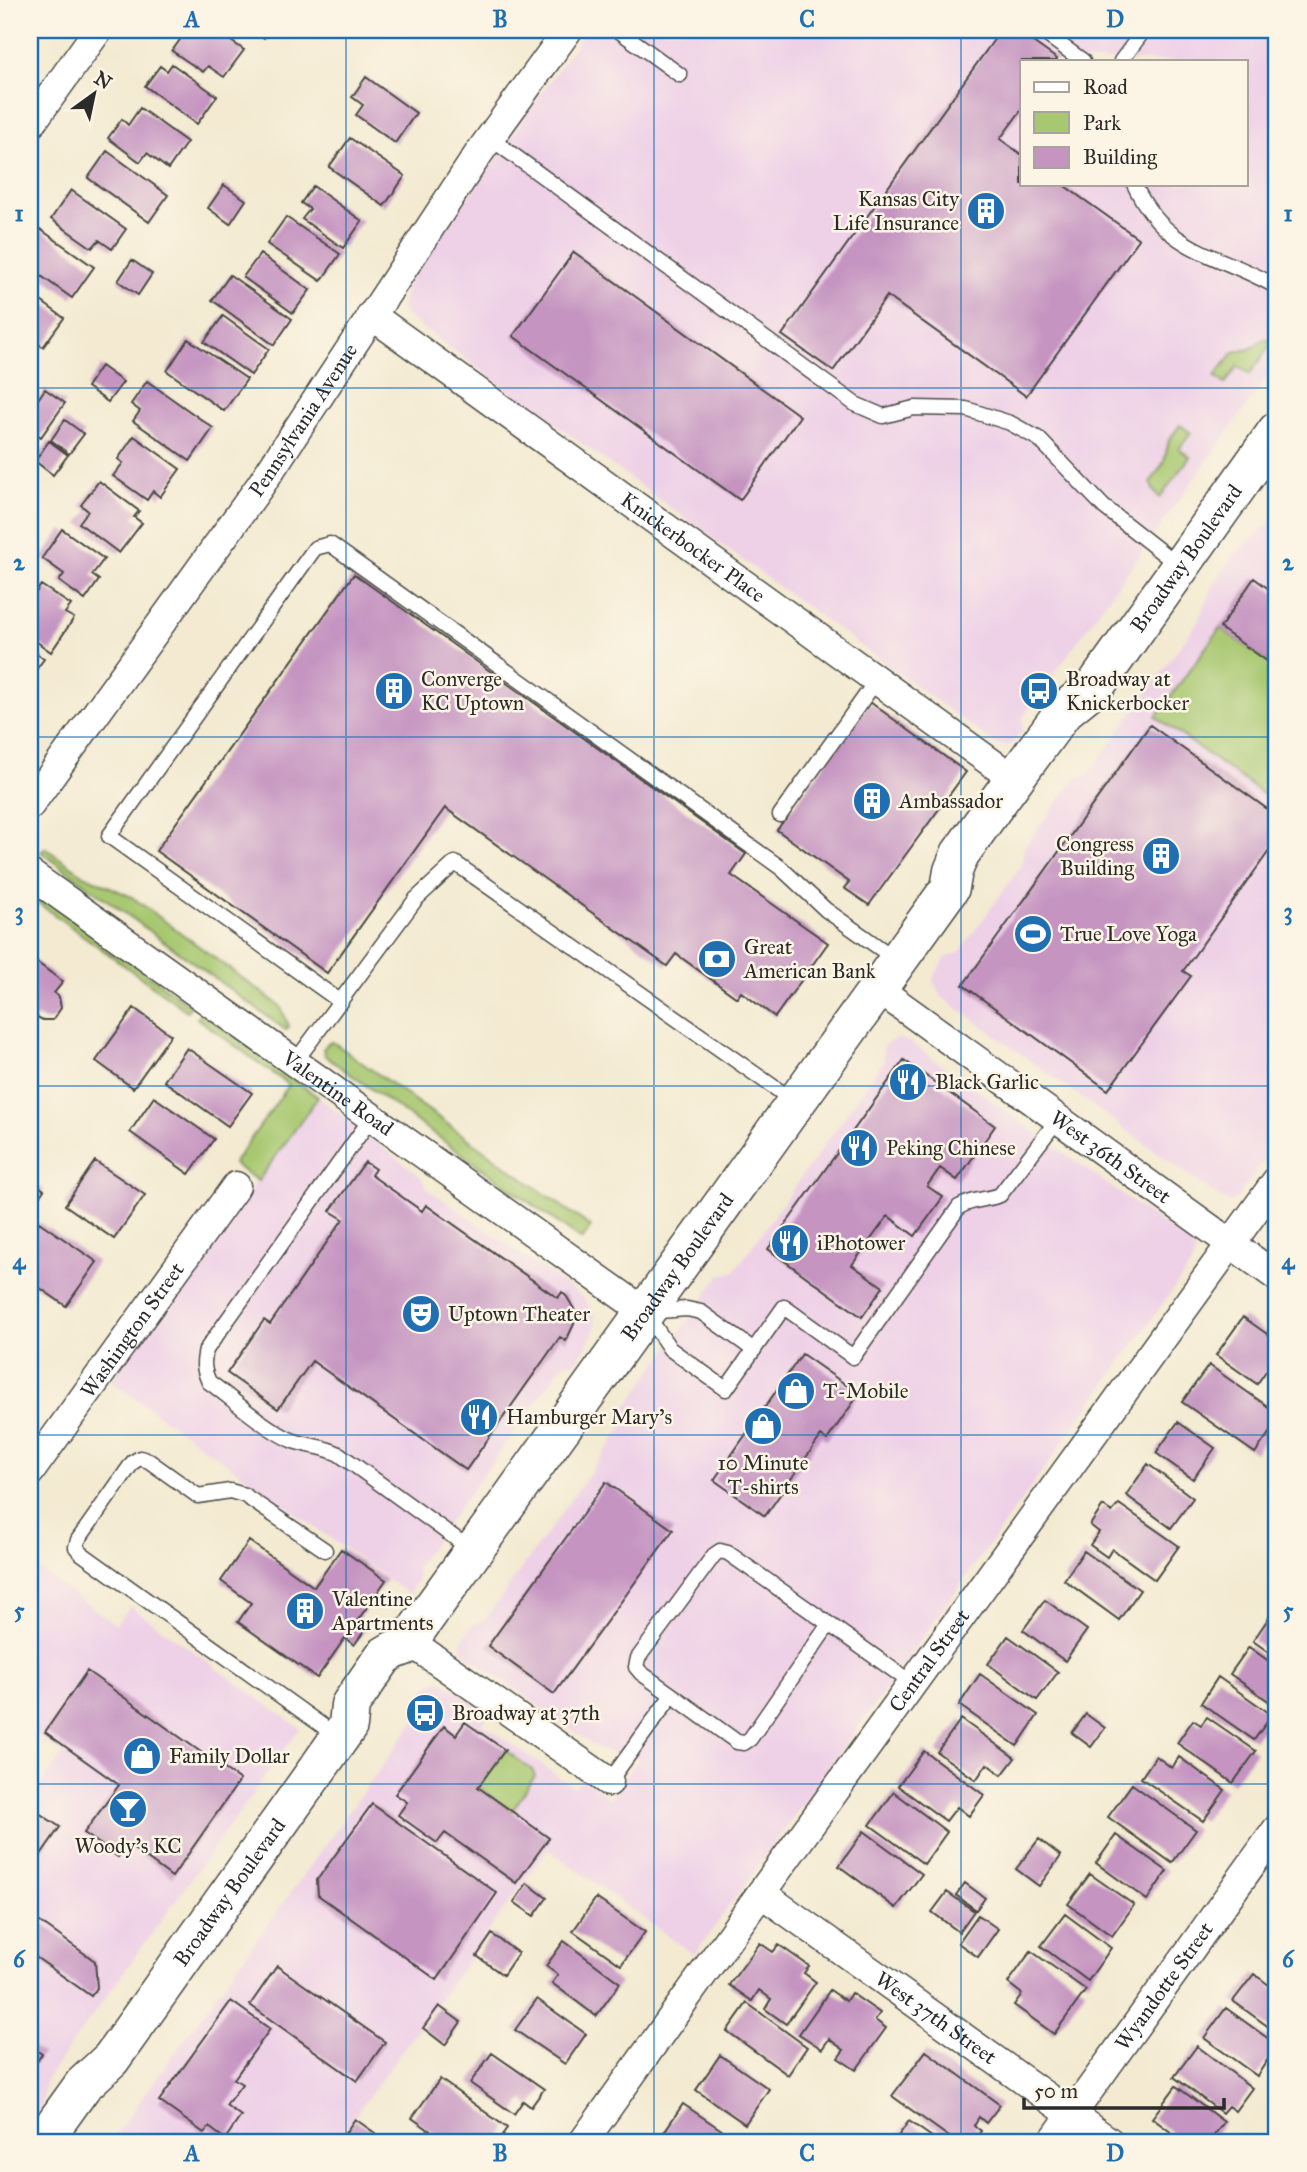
<svg xmlns="http://www.w3.org/2000/svg" width="1307" height="2172" font-family="'IM FELL Great Primer',serif">
	<style>
		.built { fill: #eed0e7; fill-rule: evenodd }
		.green { fill: #a7c870; stroke: #697a4e; stroke-width: 2 }
		.building { fill: #c594c1 }
		.lines { fill: none; stroke-linecap: round; stroke-linejoin: round }
		.service-casing { stroke: #494844; stroke-width: 17 }
		.minor-casing { stroke: #494844; stroke-width: 31 }
		.secondary-casing { stroke: #494844; stroke-width: 41 }
		.service { stroke: #fff; stroke-width: 14 }
		.minor { stroke: #fff; stroke-width: 28 }
		.secondary { stroke: #fff; stroke-width: 38 }
		.grid { fill: none; stroke: #1f6fb2; stroke-width: 2; stroke-opacity: 0.55 }
		.labels { text-anchor: middle; stroke-width: 5; stroke-linejoin: round; paint-order: stroke }
		.poi-label { font-size: 21px; fill: #2b2b2b; stroke: #fcf5e5; text-anchor: start }
		.street-label { font-size: 21px; fill: #2b2b2b; stroke: #fcf5e5 }
		.neatline { fill: none; stroke: #1f6fb2; stroke-width: 2.5 }
		.grid-label { font-size: 23px; text-anchor: middle; font-weight: bold; fill: #1f6fb2 }
	</style>
	<rect width="100%" height="100%" fill="#fcf5e5"/>
	<filter id="ink" filterUnits="userSpaceOnUse"><feTurbulence type="fractalNoise" baseFrequency=".0143" numOctaves="2"/><feDisplacementMap in="SourceGraphic" scale="14" xChannelSelector="R" yChannelSelector="G"/><feConvolveMatrix kernelMatrix="1 2 1 2 8 2 1 2 1" color-interpolation-filters="sRGB"/></filter>
	<filter id="wash" filterUnits="userSpaceOnUse"><feTurbulence type="fractalNoise" baseFrequency=".00686" numOctaves="4" result="noise"/><feDisplacementMap in="SourceGraphic" scale="28" xChannelSelector="R" yChannelSelector="G"/><feGaussianBlur stdDeviation="1.57" result="paint"/><feColorMatrix in="noise" values="0 0 0 0 0 0 0 0 0 0 0 0 0 0 0 0 0 1.4 0 .05"/><feComposite in="paint" operator="in"/></filter>
	<g filter="url(#wash)">
		<rect width="100%" height="100%" fill="#f3ead1"/>
		<path class="built" d="M586,30H1277V364L1023,717V730L1014,742L1009,746L997,745L405,315L401,308L406,286ZM1022,61H1246V184H1022Z
			M1277,515V1143L1238,1197L1231,1202L1222,1199L942,997L933,981L934,976L946,958L959,953L1021,866L1024,848L1075,778L1089,774L1198,621L1212,588L1232,557Z
			M897,1039L910,1042L1193,1246L1196,1254L1190,1266L694,1955L548,1849L336,2142H98L99,2140L114,2137L297,1884L418,1716V1706L421,1695L430,1684L441,1680L489,1713L483,1724L574,1787L580,1781L585,1780L610,1798L639,1758L603,1751L589,1742L464,1653L461,1645L462,1640L473,1624L484,1621L625,1424L624,1410L720,1275L734,1272L884,1061L883,1047L892,1040Z
			M318,1097L420,1176L429,1190L573,1290L585,1299L594,1315L595,1329L584,1350L575,1362L565,1363L562,1366L416,1567L418,1580L408,1594L111,1381Z
			M30,1563L116,1625L130,1606L300,1728L46,2080L41,2108L37,2112H30V1800L63,1754L30,1731Z"/>
		<path class="green" d="M1264,339L1273,341L1250,374L1238,366L1225,384L1215,376L1234,352L1251,349Z
			M1180,425L1191,433L1179,449L1190,457L1160,498L1153,490L1151,482L1164,462L1169,440Z
			M1220,628L1277,668V804L1156,717Z
			M45,848L84,875L132,897L280,1006L289,1026L286,1030L41,852Z
			M30,889L191,1006L187,1011L30,897Z
			M201,1013L318,1097L258,1181L233,1164L289,1085L197,1018Z
			M333,1042L591,1227L582,1240L325,1056L323,1049L328,1043Z
			M505,1750L532,1770L535,1776L512,1811L478,1787Z"/>
		<g id="blocks">
			<path class="building" d="M187,30H215L244,50L224,77L208,66L203,72L172,51Z
				M253,30H271L264,38Z
				M1001,30H1016L1057,59L1056,61H1022V109L1000,139L1022,155V184H1062L1139,239L1026,396L887,296L833,371L782,335Z
				M172,64L217,96L197,124L145,86L160,66L167,71Z
				M366,77L416,113L395,143L356,115L363,105L352,97Z
				M140,108L187,142L168,169L147,153L140,162L108,138L122,119L128,125Z
				M350,138L405,176L384,206L329,167Z
				M107,151L168,195L149,222L88,178Z
				M224,185L246,200L230,224L208,208Z
				M313,186L362,221L343,248L302,219L310,209L301,203Z
				M71,190L126,229L112,249L99,240L92,248L51,219Z
				M286,217L340,254L321,281L267,244Z
				M40,229L94,267L72,298L30,268V243Z
				M574,252L800,416L740,500L513,336Z
				M260,254L310,290L293,313L243,277Z
				M132,260L152,274L138,295L118,281Z
				M230,275L292,319L274,345L212,300Z
				M30,293L64,318L43,347L30,338Z
				M223,316L269,349L251,375L204,342Z
				M188,339L247,379L224,411L167,371Z
				M101,366L123,382L108,402L87,387Z
				M147,381L213,428L190,461L133,421L140,411L131,404Z
				M45,389L65,403L41,437L30,429V411Z
				M65,420L84,434L69,454L51,440Z
				M134,436L180,469L160,497L153,491L147,500L113,476L123,463L118,459Z
				M49,441L68,455L53,475L35,461Z
				M99,481L139,511L134,517L142,523L119,553L79,523L88,511L81,505Z
				M62,529L104,559L92,575L99,580L85,600L59,581L64,574L42,558Z
				M354,574L746,854L731,875L828,943L775,1017L741,992L737,998L676,954L667,966L445,808L327,973L156,851Z
				M1254,578L1277,595V668L1220,628Z
				M41,585L71,605L65,613L74,618L51,652L30,637V601Z
				M30,649L44,659L30,678Z
				M870,702L966,772L869,905L844,888L849,882L777,830Z
				M1150,725L1277,816V840L1183,971L1191,976L1108,1090L963,985Z
				M30,957L63,982L54,993L59,997L61,1008L53,1020H43L37,1017L30,1027Z
				M134,1008L171,1035L133,1088L96,1061Z
				M187,1048L252,1093L228,1126L164,1081Z
				M904,1060L995,1126L957,1180L940,1168L927,1186L943,1197L915,1236L888,1216L852,1265L883,1287L862,1317L768,1249Z
				M154,1097L214,1139L189,1174L130,1132Z
				M95,1161L145,1195L114,1239L65,1205Z
				M365,1162L375,1169L371,1175L422,1211L426,1205L558,1298L562,1292L567,1297L574,1309V1324L566,1341L560,1337L466,1470L312,1361L278,1409L227,1373L264,1320L270,1324L343,1219L330,1211Z
				M30,1179L44,1190L30,1210Z
				M39,1222L97,1262L66,1306L30,1281V1234Z
				M1243,1317L1277,1341V1355L1257,1384L1216,1355Z
				M802,1354L859,1394L827,1440L821,1436L765,1516L714,1480Z
				M1209,1365L1277,1413V1422L1255,1453L1182,1402Z
				M1178,1422L1215,1448L1193,1479L1156,1453Z
				M1148,1464L1193,1498L1171,1528L1126,1495Z
				M606,1482L673,1530L554,1694L488,1646Z
				M1119,1504L1179,1546L1155,1580L1112,1549L1107,1557L1090,1545L1099,1532L1090,1525L1103,1506L1112,1512Z
				M249,1541L314,1587L341,1549L386,1580L358,1620L368,1626L354,1645L345,1638L317,1678L238,1622L251,1603L221,1581Z
				M1084,1551L1140,1590L1119,1620L1064,1580Z
				M1045,1600L1087,1630L1065,1661L1023,1630Z
				M1272,1613L1277,1617V1658L1253,1641Z
				M1008,1636L1058,1672L1037,1700L988,1664Z
				M1249,1647L1277,1667V1707L1230,1674Z
				M87,1671L240,1780L172,1877L127,1844L118,1857L84,1833L119,1785L45,1732Z
				M980,1674L1038,1715L1017,1746L959,1705Z
				M1218,1677L1272,1715L1254,1740L1201,1703Z
				M1086,1714L1105,1728L1091,1747L1072,1733Z
				M1207,1717L1256,1751L1233,1783L1177,1743L1193,1720L1201,1725Z
				M961,1719L1015,1758L1002,1775L987,1764L976,1780L937,1752Z
				M465,1722L505,1750L478,1787L549,1838L516,1883L445,1833L437,1843L398,1815L407,1802L395,1794L444,1726L456,1735Z
				M924,1751L984,1795L969,1816L957,1807L946,1821L898,1786Z
				M1156,1756L1172,1768L1179,1757L1225,1790L1203,1821L1141,1778Z
				M1132,1784L1196,1830L1172,1863L1108,1817Z
				M894,1792L947,1832L924,1864L870,1825Z
				M372,1804L497,1893L437,1980L318,1895L317,1880Z
				M30,1807L60,1827L30,1870Z
				M864,1831L922,1874L896,1908L839,1866Z
				M1116,1835L1167,1871L1147,1900L1096,1863Z
				M1039,1839L1061,1856L1039,1886L1016,1869Z
				M1090,1874L1134,1905L1112,1936L1068,1904Z
				M527,1883L547,1898L534,1916L514,1902Z
				M965,1883L985,1898L976,1910L956,1895Z
				M947,1892L974,1911L959,1932L932,1912Z
				M596,1898L645,1932L621,1965L573,1931Z
				M1065,1914L1111,1948L1088,1981L1041,1946Z
				M30,1915L95,1961L97,1988L91,1996L30,1953Z
				M978,1915L998,1929L978,1957L958,1943Z
				M492,1934L518,1953L503,1975L477,1956Z
				M564,1941L620,1983L596,2016L552,1983L558,1975L546,1966Z
				M760,1943L773,1952L779,1945L809,1966L804,1973L816,1982L786,2024L765,2009L771,1999L759,1990L752,2001L729,1985Z
				M1031,1951L1086,1990L1054,2034L1014,2005L1022,1994L1008,1983Z
				M277,1966L385,2042L357,2081L250,2005Z
				M1254,1974L1277,1991V2033L1233,2001Z
				M830,1990L846,2001L851,1993L880,2013L875,2020L886,2028L856,2070L838,2058L844,2050L829,2039L822,2049L799,2034Z
				M537,1999L586,2034L565,2064L515,2030Z
				M231,2001L270,2029L234,2079L242,2084L226,2105L241,2116L225,2139L209,2127L204,2133L159,2101Z
				M747,2003L807,2047L788,2075L727,2031Z
				M439,2006L461,2022L445,2045L423,2028Z
				M1226,2008L1277,2045L1257,2076L1204,2038Z
				M30,2046L42,2054L30,2071Z
				M1197,2046L1252,2088L1235,2111L1228,2106L1222,2113L1174,2077Z
				M926,2051L1000,2105L986,2123L979,2117L974,2125L981,2131L973,2142H956L892,2096Z
				M492,2053L544,2089L531,2107L523,2101L514,2114L470,2083Z
				M720,2055L769,2089L745,2124L696,2090Z
				M440,2079L507,2128L502,2135L512,2142H446L412,2118Z
				M1176,2086L1224,2122L1213,2137L1220,2142H1184L1152,2118Z
				M683,2104L723,2131L716,2142H673L662,2135Z
				M355,2119L375,2133L369,2142H339Z
				M909,2121L939,2142H894Z"/>
		</g>
	</g>
	<g filter="url(#ink)">
		<use href="#blocks" fill-opacity="0" stroke="#494844" stroke-width="2"/>
		<g class="lines">
			<defs>
				<path id="service" d="M618,30L680,75
					M1040,30L1083,61
					M1121,61L1144,30
					M490,138L855,404L883,416L914,408L966,409L1010,423L1039,439L1104,507L1179,566
					M1134,184C1166,254 1219,253 1277,287
					M780,815L876,681
					M341,1002L109,836L315,548L330,544L781,868L826,910L898,961
					M295,1062L416,899L455,863L795,1102
					M372,1117L206,1350C203,1363 203,1369 209,1382C233,1399 264,1428 291,1440C306,1446 324,1446 339,1454L473,1551
					M754,1350L701,1312L687,1309L645,1312L670,1349L726,1389L784,1307L853,1357L959,1207C972,1199 987,1200 1000,1195L1058,1119
					M325,1550L244,1495L230,1491L198,1496L149,1461L140,1458L133,1462L78,1540L76,1547L81,1553L338,1737
					M672,1695L641,1673L636,1667L638,1658L714,1555L720,1551L728,1553L829,1624
					M609,1782L672,1695L737,1742L744,1743L750,1739L829,1624L913,1684"/>
				<g id="minor">
					<path d="M30,125L98,30"/>
					<path id="s1" d="M371,315L1014,779"/>
					<path id="s2" d="M30,805L260,486L479,153L568,30"/>
					<path id="s3" d="M30,874L645,1312"/>
					<path id="s4" d="M878,989L1277,1277"/>
					<path id="s5" d="M30,1472L236,1186"/>
					<path d="M409,1641L609,1782"/>
					<path id="s6" d="M761,1893L1110,2142"/>
					<path id="s7" d="M583,2142L761,1893L1277,1180"/>
					<path id="s8" d="M1052,2142L1277,1829"/>
				</g>
				<g id="secondary">
					<path id="s9" d="M42,2142L83,2085L111,2059L348,1726L350,1705L384,1656L394,1650L405,1646L950,888L953,871L960,854L993,808L1064,711L1096,685L1277,431"/>
				</g>
			</defs>
			<use href="#service" class="service-casing"/>
			<use href="#minor" class="minor-casing"/>
			<use href="#secondary" class="secondary-casing"/>
			<use href="#service" class="service"/>
			<use href="#minor" class="minor"/>
			<use href="#secondary" class="secondary"/>
		</g>
	</g>
	<path class="grid" d="M346,30V2142M654,30V2142M961,30V2142M30,388H1277M30,737H1277M30,1086H1277M30,1435H1277M30,1784H1277"/>
	<defs>
		<symbol id="building-disc" viewBox="-11 -11 22 22"><circle r="9.5" fill="#1f6fb2" stroke="#fcf5e5"/><path d="M-4-6H4V6H1V3H-1V6H-4ZM-2.5-4.3h1.7v1.8h-1.7ZM.8-4.3h1.7v1.8H.8ZM-2.5-1h1.7V.8h-1.7ZM.8-1h1.7V.8H.8Z" fill="#fff"/></symbol>
		<symbol id="bus-disc" viewBox="-11 -11 22 22"><circle r="9.5" fill="#1f6fb2" stroke="#fcf5e5"/><path d="M-5-6H5V4H4V6H2V4H-2V6H-4V4H-5ZM-3.5-4V0h7V-4ZM-3.5 1.2v1.5H-2V1.2ZM2 1.2v1.5H3.5V1.2Z" fill="#fff"/></symbol>
		<symbol id="stadium-disc" viewBox="-11 -11 22 22"><circle r="9.5" fill="#1f6fb2" stroke="#fcf5e5"/><path d="M0-5a6.5 5 0 1 0 0 10a6.5 5 0 1 0 0-10ZM-3.5-1.8h7v3.6h-7Z" fill="#fff"/></symbol>
		<symbol id="bank-disc" viewBox="-11 -11 22 22"><circle r="9.5" fill="#1f6fb2" stroke="#fcf5e5"/><path d="M-6-4H6V4H-6ZM0-2.3a2.3 2.3 0 1 0 0 4.6a2.3 2.3 0 1 0 0-4.6Z" fill="#fff"/></symbol>
		<symbol id="restaurant-disc" viewBox="-11 -11 22 22"><circle r="9.5" fill="#1f6fb2" stroke="#fcf5e5"/><path d="M-5-6h1v4h1v-4h1v4h1v-4h1v5L-1.5 .5V6h-2V.5L-5-1ZM5-6V6H3V1.5H1.5Q1.5-4 5-6Z" fill="#fff"/></symbol>
		<symbol id="theatre-disc" viewBox="-11 -11 22 22"><circle r="9.5" fill="#1f6fb2" stroke="#fcf5e5"/><path d="M-5-5.5Q0-4 5-5.5V0Q5 5 0 6Q-5 5-5 0ZM-3.3-2.5H-1v1.5H-3.3ZM1-2.5H3.3v1.5H1ZM-2.8 1Q0 5.5 2.8 1Z" fill="#fff"/></symbol>
		<symbol id="shop-disc" viewBox="-11 -11 22 22"><circle r="9.5" fill="#1f6fb2" stroke="#fcf5e5"/><path d="M-5-2.5h2.3a2.7 3.5 0 0 1 5.4 0H5L5.5 6h-11ZM-1.5-2.5h3a1.5 2.3 0 0 0-3 0Z" fill="#fff"/></symbol>
		<symbol id="bar-disc" viewBox="-11 -11 22 22"><circle r="9.5" fill="#1f6fb2" stroke="#fcf5e5"/><path d="M-6-5H6L.8 .8V4.5H3.5V6h-7V4.5H-.8V.8Z" fill="#fff"/></symbol>
	</defs>
	<g fill-rule="evenodd">
		<use href="#building-disc" x="964" y="189" width="44" height="44"/>
		<use href="#building-disc" x="372" y="669" width="44" height="44"/>
		<use href="#bus-disc" x="1017" y="669" width="44" height="44"/>
		<use href="#building-disc" x="850" y="779" width="44" height="44"/>
		<use href="#building-disc" x="1139" y="834" width="44" height="44"/>
		<use href="#stadium-disc" x="1011" y="912" width="44" height="44"/>
		<use href="#bank-disc" x="695" y="937" width="44" height="44"/>
		<use href="#restaurant-disc" x="886" y="1060" width="44" height="44"/>
		<use href="#restaurant-disc" x="837" y="1126" width="44" height="44"/>
		<use href="#restaurant-disc" x="768" y="1221" width="44" height="44"/>
		<use href="#theatre-disc" x="399" y="1292" width="44" height="44"/>
		<use href="#shop-disc" x="774" y="1369" width="44" height="44"/>
		<use href="#restaurant-disc" x="457" y="1395" width="44" height="44"/>
		<use href="#shop-disc" x="741" y="1404" width="44" height="44"/>
		<use href="#building-disc" x="283" y="1589" width="44" height="44"/>
		<use href="#bus-disc" x="403" y="1691" width="44" height="44"/>
		<use href="#shop-disc" x="120" y="1734" width="44" height="44"/>
		<use href="#bar-disc" x="106" y="1787" width="44" height="44"/>
	</g>
	<g class="labels">
		<g class="poi-label">
			<text x="959" y="206" text-anchor="end">Kansas City<tspan x="959" dy="24">Life Insurance</tspan></text>
			<text x="421" y="686">Converge<tspan x="421" dy="24">KC Uptown</tspan></text>
			<text x="1066" y="686">Broadway at<tspan x="1066" dy="24">Knickerbocker</tspan></text>
			<text x="899" y="808">Ambassador</text>
			<text x="1134" y="851" text-anchor="end">Congress<tspan x="1134" dy="24">Building</tspan></text>
			<text x="1060" y="941">True Love Yoga</text>
			<text x="744" y="954">Great<tspan x="744" dy="24">American Bank</tspan></text>
			<text x="935" y="1089">Black Garlic</text>
			<text x="886" y="1155">Peking Chinese</text>
			<text x="817" y="1250">iPhotower</text>
			<text x="448" y="1321">Uptown Theater</text>
			<text x="823" y="1398">T-Mobile</text>
			<text x="506" y="1424">Hamburger Mary's</text>
			<text x="763" y="1470" text-anchor="middle">10 Minute<tspan x="763" dy="24">T-shirts</tspan></text>
			<text x="332" y="1606">Valentine<tspan x="332" dy="24">Apartments</tspan></text>
			<text x="452" y="1720">Broadway at 37th</text>
			<text x="169" y="1763">Family Dollar</text>
			<text x="128" y="1853" text-anchor="middle">Woody's KC</text>
		</g>
		<g class="street-label">
			<text dy="7" stroke="none"><textPath href="#s2" startOffset="472">Pennsylvania Avenue</textPath></text>
			<text dy="7" stroke="none"><textPath href="#s1" startOffset="397">Knickerbocker Place</textPath></text>
			<text dy="7" stroke="none"><textPath href="#s9" startOffset="1964">Broadway Boulevard</textPath></text>
			<text dy="7" stroke="none"><textPath href="#s3" startOffset="378">Valentine Road</textPath></text>
			<text dy="7" stroke="none"><textPath href="#s4" startOffset="287">West 36th Street</textPath></text>
			<text dy="7" stroke="none"><textPath href="#s9" startOffset="1088">Broadway Boulevard</textPath></text>
			<text dy="7" stroke="none"><textPath href="#s5" startOffset="175">Washington Street</textPath></text>
			<text dy="7" stroke="none"><textPath href="#s7" startOffset="593">Central Street</textPath></text>
			<text dy="7" stroke="none"><textPath href="#s9" startOffset="313">Broadway Boulevard</textPath></text>
			<text dy="7" stroke="none"><textPath href="#s8" startOffset="192">Wyandotte Street</textPath></text>
			<text dy="7" stroke="none"><textPath href="#s6" startOffset="215">West 37th Street</textPath></text>
		</g>
	</g>
	<rect width="1307" height="2172" fill="none" stroke="#fcf5e5" stroke-width="77"/>
	<rect x="1020" y="60" width="228" height="126" fill="#fcf5e5" stroke="#a8a49b" stroke-width="2"/>
	<rect x="1034" y="82" width="35" height="10" fill="#ffffff" stroke="#a8a49b" stroke-width="2"/>
	<text x="1083" y="94" font-size="21" fill="#2b2b2b">Road</text>
	<rect x="1034" y="112" width="35" height="21" fill="#a7c870" stroke="#a8a49b" stroke-width="2"/>
	<text x="1083" y="130" font-size="21" fill="#2b2b2b">Park</text>
	<rect x="1034" y="147" width="35" height="21" fill="#c594c1" stroke="#a8a49b" stroke-width="2"/>
	<text x="1083" y="164" font-size="21" fill="#2b2b2b">Building</text>
	<g transform="translate(94 94) rotate(33)" stroke="#fcf5e5" stroke-width="5" paint-order="stroke">
	<path d="M0-5L12 26L0 18L-12 26Z" fill="#2b2b2b"/>
	<text y="-10" font-size="19" font-weight="bold" text-anchor="middle" fill="#2b2b2b">N</text>
	</g>
	<path d="M1024 2098v10h200v-10" fill="none" stroke="#2b2b2b" stroke-width="3.5"/>
	<text x="1034" y="2098" font-size="21" fill="#2b2b2b" stroke="#fcf5e5" stroke-width="5" paint-order="stroke">50 m</text>
	<rect x="38" y="38" width="1230" height="2096" class="neatline"/>
	<g class="grid-label">
		<text x="192" y="27">A</text>
		<text x="500" y="27">B</text>
		<text x="807" y="27">C</text>
		<text x="1115" y="27">D</text>
		<text x="19" y="221">1</text>
		<text x="1288" y="221">1</text>
		<text x="19" y="570">2</text>
		<text x="1288" y="570">2</text>
		<text x="19" y="919">3</text>
		<text x="1288" y="919">3</text>
		<text x="19" y="1269">4</text>
		<text x="1288" y="1269">4</text>
		<text x="19" y="1618">5</text>
		<text x="1288" y="1618">5</text>
		<text x="19" y="1967">6</text>
		<text x="1288" y="1967">6</text>
		<text x="192" y="2161">A</text>
		<text x="500" y="2161">B</text>
		<text x="807" y="2161">C</text>
		<text x="1115" y="2161">D</text>
	</g>
</svg>
